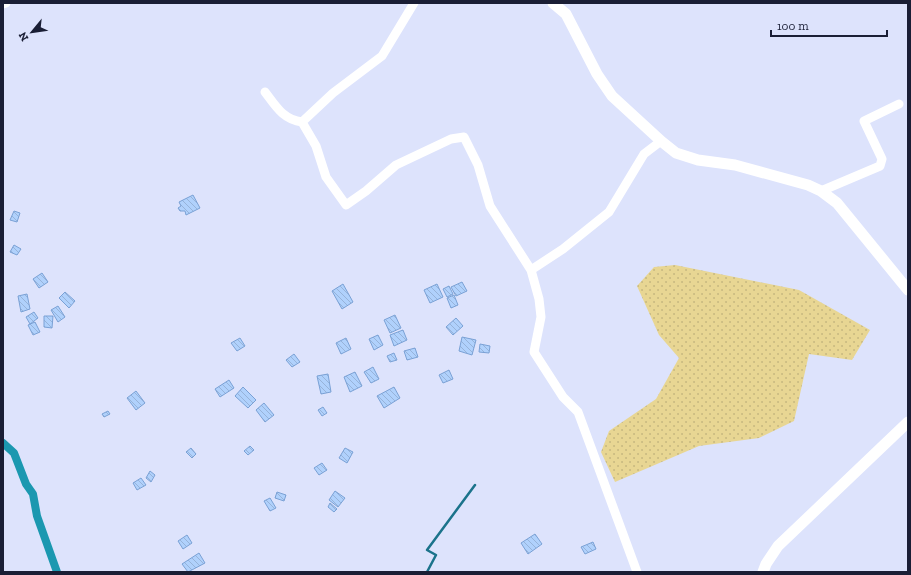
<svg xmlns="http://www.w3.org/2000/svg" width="911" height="575" font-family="'Zilla Slab',serif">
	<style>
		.grass { fill: url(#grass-dots) }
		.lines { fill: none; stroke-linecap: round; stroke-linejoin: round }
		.stream { stroke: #1b738b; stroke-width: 2.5 }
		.canal { stroke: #1b98b0; stroke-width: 8 }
		.building { fill: url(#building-back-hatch); stroke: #7aa1d5 }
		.minor { stroke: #fff; stroke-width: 9 }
		.tertiary { stroke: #fff; stroke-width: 11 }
	</style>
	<defs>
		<pattern id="grass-dots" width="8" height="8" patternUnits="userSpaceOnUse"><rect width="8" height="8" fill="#e8d693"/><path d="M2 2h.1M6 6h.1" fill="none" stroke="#c6b77f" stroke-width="1.8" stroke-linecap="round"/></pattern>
		<pattern id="building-back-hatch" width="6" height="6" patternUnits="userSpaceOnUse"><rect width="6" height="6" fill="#b0d1fc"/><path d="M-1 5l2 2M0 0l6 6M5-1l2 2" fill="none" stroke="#97b3d9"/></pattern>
	</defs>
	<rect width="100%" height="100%" fill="#dde3fc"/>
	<path class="grass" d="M675,265L799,290L870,330L852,360L809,354L794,421L759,438L699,446L615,482L601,452L609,431L656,399L679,358L659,335L637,286L654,267Z"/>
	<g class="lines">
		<path class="stream" d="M427,572L436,555L427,550L475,485"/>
		<path class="canal" d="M3,443L14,453L26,484L33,494L37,516L57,572"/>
	</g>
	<path class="building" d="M193,195L200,208L186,215L185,211H180L178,208L181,206L179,202Z
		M14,211L20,213L17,222L10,220Z
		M14,245L21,249L17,255L10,252Z
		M42,273L48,282L39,288L33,279Z
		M462,282L467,291L456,296L451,287Z
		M343,284L353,302L342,309L332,291Z
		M437,284L443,297L430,303L424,290Z
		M449,286L453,294L447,297L443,289Z
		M65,292L75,301L69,308L59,298Z
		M27,294L30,309L21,312L18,296Z
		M454,295L458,305L451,308L447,298Z
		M58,306L65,317L58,322L51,310Z
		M34,312L38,318L30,324L26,317Z
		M395,315L401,328L390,333L384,320Z
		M44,316H53L52,328L44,327Z
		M456,318L463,326L453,335L446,327Z
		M35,322L40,332L33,335L28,325Z
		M403,330L407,340L394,346L390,335Z
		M378,335L383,345L374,350L369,339Z
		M462,337L476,340L472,355L459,351Z
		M240,338L245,346L237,351L231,343Z
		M346,338L351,349L341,354L336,343Z
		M480,344L490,346L489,353L479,352Z
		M415,348L418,357L407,360L404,351Z
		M394,353L397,360L390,362L387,356Z
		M294,354L300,362L292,367L286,360Z
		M373,367L379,379L371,383L364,372Z
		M449,370L453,379L443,383L439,375Z
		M355,372L362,386L350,392L344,377Z
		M328,374L331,392L321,394L317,376Z
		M229,380L234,388L220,397L215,389Z
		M243,387L256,400L248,408L235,396Z
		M394,387L400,398L384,408L377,396Z
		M136,391L145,403L136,410L127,398Z
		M264,403L274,415L265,422L256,410Z
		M323,407L327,413L322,416L318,410Z
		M108,411L110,414L104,417L102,414Z
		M250,446L254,450L248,455L244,451Z
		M191,448L196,454L192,458L186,452Z
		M345,448L353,452L347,463L339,458Z
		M322,463L327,470L319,475L314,468Z
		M150,471L155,475L151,482L146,478Z
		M141,478L146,485L137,490L133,483Z
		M335,491L345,498L338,507L329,500Z
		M277,492L286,495L284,501L275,498Z
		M270,498L276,508L270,511L264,501Z
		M330,503L337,509L334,512L328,507Z
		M535,534L542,544L528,554L521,543Z
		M187,535L192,543L183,549L178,541Z
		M593,542L596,549L585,554L581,547Z
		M199,553L205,563L188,572L182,564Z"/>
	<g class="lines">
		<path class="minor" d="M3,4L6,3
			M265,92C275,105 283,120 302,122L333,93L382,56L414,3
			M302,122L316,146L326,177L346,205L366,191L396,165L451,139L464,137L478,165L490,206L531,270L539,299L541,317L534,352L563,397L578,412L637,572
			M821,191L880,166L882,159L864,121L899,104
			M531,270L563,249L609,212L644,154L661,141"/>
		<path class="tertiary" d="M553,3L566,14L597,74L612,96L661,141L676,153L698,160L735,165L808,185L821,191L837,203L908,290
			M763,572L766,564L778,546L908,422"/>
	</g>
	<rect width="911" height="575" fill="none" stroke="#1a1e35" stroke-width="8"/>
	<g transform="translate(32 32) rotate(241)" stroke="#dde3fc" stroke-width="3" paint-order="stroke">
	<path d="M0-3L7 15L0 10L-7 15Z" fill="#1a1e35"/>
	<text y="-6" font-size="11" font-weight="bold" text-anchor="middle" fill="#1a1e35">N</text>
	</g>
	<path d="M771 30v6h116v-6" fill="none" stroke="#1a1e35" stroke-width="2"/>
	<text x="777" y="30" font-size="12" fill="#1a1e35" stroke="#dde3fc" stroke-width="3" paint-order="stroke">100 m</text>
</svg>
